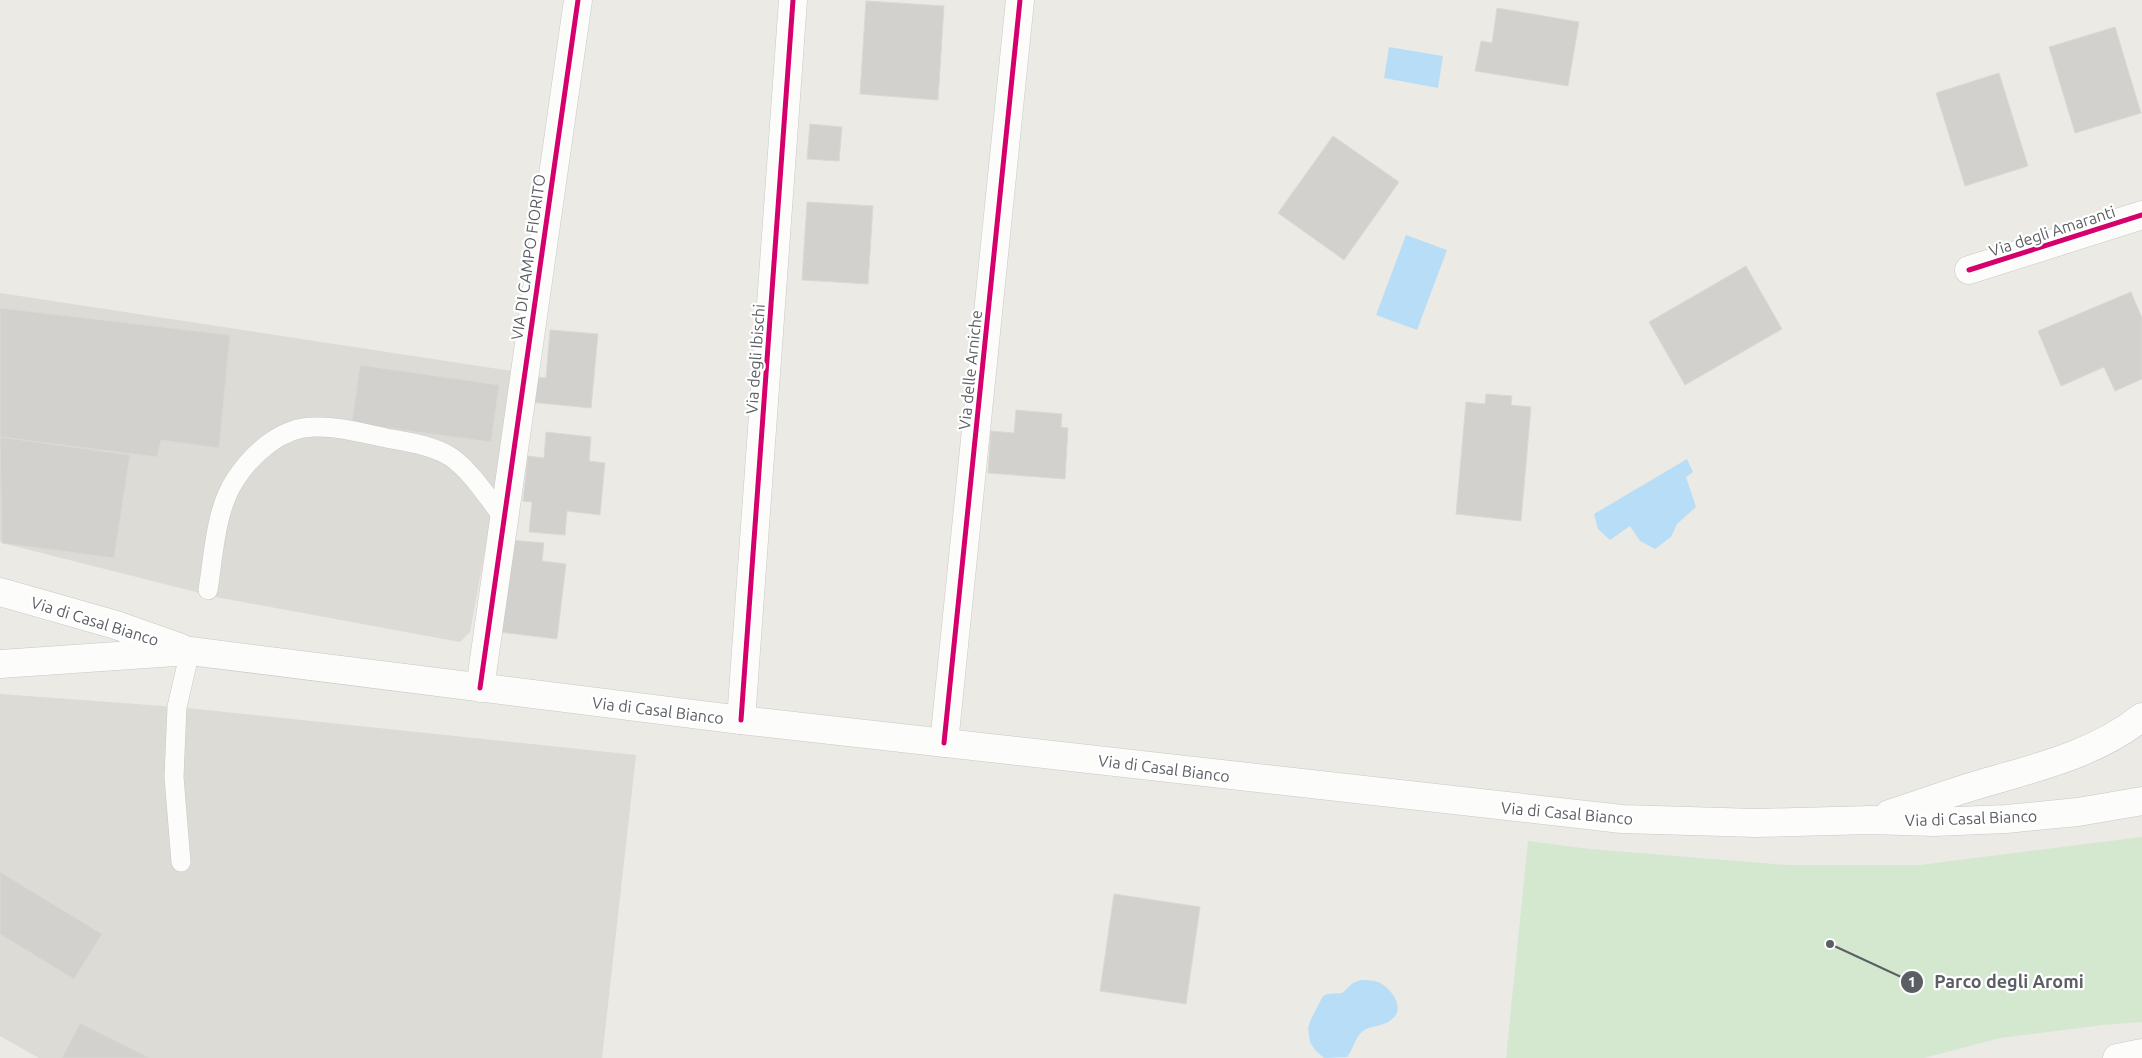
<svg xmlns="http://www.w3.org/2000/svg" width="2142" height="1058" font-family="Ubuntu,sans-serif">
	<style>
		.industrial { fill: #dcdbd6 }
		.green { fill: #d3e8cf }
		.water { fill: #b8def7 }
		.building { fill: #d2d1ce; stroke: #dad9d4 }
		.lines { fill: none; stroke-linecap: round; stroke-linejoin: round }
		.service-casing { stroke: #c8c8c8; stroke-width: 20 }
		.minor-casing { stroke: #c8c8c8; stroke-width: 29 }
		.secondary-casing { stroke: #c7c7c6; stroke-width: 29 }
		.service { stroke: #fcfcfb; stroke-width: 19 }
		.minor { stroke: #fcfcfb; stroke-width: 28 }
		.secondary { stroke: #fcfcfb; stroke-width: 28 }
		.cycleway-casing { stroke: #fff; stroke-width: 8 }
		.cycleway { stroke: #d6006c; stroke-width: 5 }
		.labels { text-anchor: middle; stroke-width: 4.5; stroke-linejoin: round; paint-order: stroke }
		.street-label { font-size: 16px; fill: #5b5f64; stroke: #fff }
		.leader { fill: none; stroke: #5b5f64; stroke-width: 2 }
		.callout-dot { fill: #5b5f64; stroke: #fff; stroke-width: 2 }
		.mark-label { font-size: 15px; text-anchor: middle; font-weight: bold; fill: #fff }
		.callout-label { font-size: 18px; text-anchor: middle; font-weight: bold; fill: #5b5f64; stroke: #fff; stroke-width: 4.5; stroke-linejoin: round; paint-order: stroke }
	</style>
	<rect width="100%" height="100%" fill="#ebeae5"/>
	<path class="industrial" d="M0,293L518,372L470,632L460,642L216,597L2,543L0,541Z
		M0,694L177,707L636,755L602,1058H39L0,1036Z"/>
	<path class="green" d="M2142,837V1022L2103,1025L2000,1038L1924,1058H1506L1528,841L1590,849L1786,865H1920Z"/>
	<path class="water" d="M1389,47L1443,56L1438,88L1384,78Z
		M1406,235L1447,250L1417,330L1376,315Z
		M1687,459L1693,472L1686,477L1696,507L1677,524L1671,537L1655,549L1640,541L1630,526L1610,540L1598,529L1594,514Z
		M1361,980C1368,980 1374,980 1380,983C1393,990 1406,1009 1391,1020C1383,1027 1371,1025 1363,1031C1354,1038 1354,1049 1347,1057L1324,1058L1315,1050L1310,1042L1308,1028L1311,1019L1323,996L1327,994L1342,993L1353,983Z"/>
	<path class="building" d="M866,1L944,6L938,100L860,94Z
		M1497,8L1579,22L1568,86L1475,71L1481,41L1492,43Z
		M2115,27L2141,113L2075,133L2049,47Z
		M1999,73L2028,166L1965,186L1936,93Z
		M810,124L842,127L839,161L807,159Z
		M1333,136L1399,182L1344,260L1278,213Z
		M807,202L873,206L868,284L802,280Z
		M1746,266L1782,329L1685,385L1649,322Z
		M2131,292L2142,318V379L2115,391L2104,367L2061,386L2038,331Z
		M0,308L230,335L219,448L161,440L157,457L0,437Z
		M550,330L598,334L591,408L529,402L531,376L546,378Z
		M360,365L499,385L491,442L352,423Z
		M1486,394L1512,396L1511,405L1531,407L1521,521L1456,514L1466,402L1485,404Z
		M1016,410L1062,414L1061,427L1068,428L1065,479L988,473L991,431L1014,433Z
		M546,432L591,437L589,461L605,463L600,515L567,511L565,535L529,532L532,502L523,501L528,456L544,458Z
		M0,437L130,455L114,558L2,543Z
		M510,540L544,543L542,561L566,564L557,639L500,632Z
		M0,872L102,934L74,979L0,934Z
		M1114,894L1200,907L1186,1004L1100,991Z
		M80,1023L150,1058H62Z"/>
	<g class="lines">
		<defs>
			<path id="service" d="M208,590C214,554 215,511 235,480C252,454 281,427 314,427C338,426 362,433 386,438C407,442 432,445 451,457C472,472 487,497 503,517
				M181,862L174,777L177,707L190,651"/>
			<path id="minor" d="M1969,270L2142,215
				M480,688L578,0
				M741,720L793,0
				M944,743L1020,0
				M2117,1058L2142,1053"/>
			<path id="secondary" d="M0,592L116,625L181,648
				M0,664L190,651L741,720L1622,819L1756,823L1871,820L1934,822L2006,819L2078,812L2142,801
				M1889,814C1921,804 1952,792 1984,783C2039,767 2097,753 2142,717"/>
		</defs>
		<use href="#service" class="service-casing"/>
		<use href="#minor" class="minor-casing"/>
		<use href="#secondary" class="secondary-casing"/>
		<use href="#service" class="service"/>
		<use href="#minor" class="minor"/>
		<use href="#secondary" class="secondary"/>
		<defs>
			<path id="cycleway" d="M1969,270L2142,215
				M480,688L578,0
				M741,720L793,0
				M944,743L1020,0"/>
		</defs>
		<use href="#cycleway" class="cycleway-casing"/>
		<use href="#cycleway" class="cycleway"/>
	</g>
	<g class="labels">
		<g class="street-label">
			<text transform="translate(2052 231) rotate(-18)" y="6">Via degli Amaranti</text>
			<text transform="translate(528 257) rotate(-82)" y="6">VIA DI CAMPO FIORITO</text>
			<text transform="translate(755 359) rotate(-86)" y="6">Via degli Ibischi</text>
			<text transform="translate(970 370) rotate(-84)" y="6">Via delle Arniche</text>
			<text transform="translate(95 621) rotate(17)" y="6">Via di Casal Bianco</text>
			<text transform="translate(658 710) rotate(7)" y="6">Via di Casal Bianco</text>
			<text transform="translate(1164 768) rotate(7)" y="6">Via di Casal Bianco</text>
			<text transform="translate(1567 813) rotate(5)" y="6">Via di Casal Bianco</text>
			<text transform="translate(1971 818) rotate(-2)" y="6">Via di Casal Bianco</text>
		</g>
	</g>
	<path class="leader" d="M1830 944L1912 982"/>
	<g class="callout-dot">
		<circle cx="1830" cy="944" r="5"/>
		<circle cx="1912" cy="982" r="12"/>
	</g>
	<g class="mark-label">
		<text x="1912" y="987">1</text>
	</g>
	<g class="callout-label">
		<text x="2009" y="988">Parco degli Aromi</text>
	</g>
</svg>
